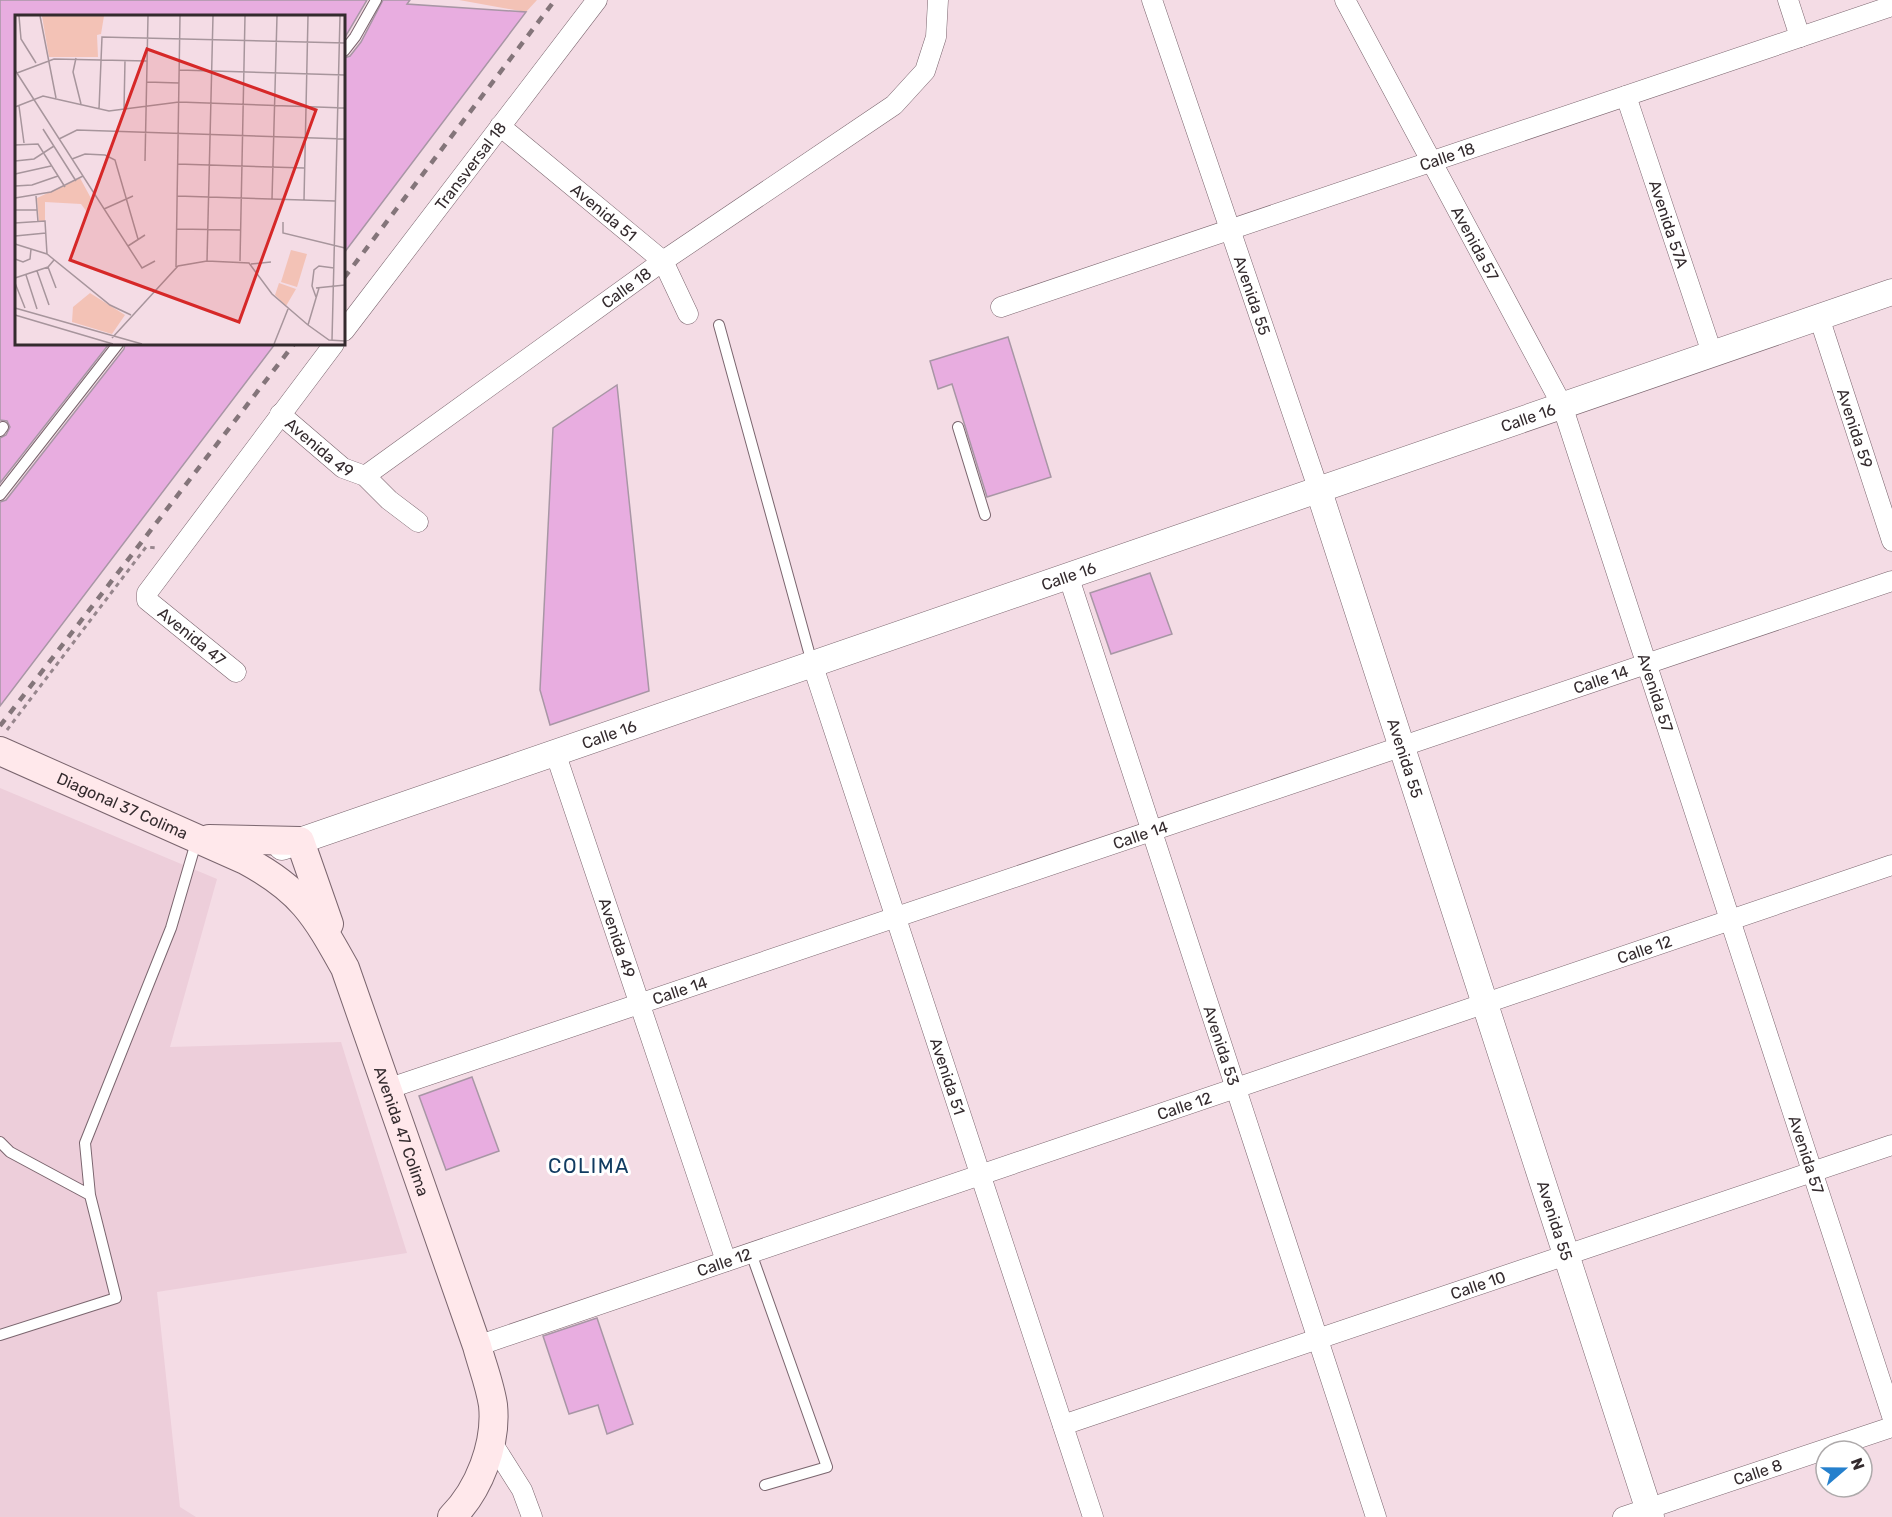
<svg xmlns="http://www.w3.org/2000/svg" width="1892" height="1517" font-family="Rubik,sans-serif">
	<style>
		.built { fill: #edceda }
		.green { fill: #f3c2b6 }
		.building { fill: #e8ade0; stroke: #a896a5; stroke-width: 1.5 }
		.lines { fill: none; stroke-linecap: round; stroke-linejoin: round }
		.service-casing { stroke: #7a656e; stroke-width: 12 }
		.minor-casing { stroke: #7a656e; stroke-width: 21 }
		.tertiary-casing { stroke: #7a656e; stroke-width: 27 }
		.secondary-casing { stroke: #7a656e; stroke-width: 30 }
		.path { stroke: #97868d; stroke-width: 3; stroke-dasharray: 4.5 4.5; stroke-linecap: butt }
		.service { stroke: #fff; stroke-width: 10 }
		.minor { stroke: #fff; stroke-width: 20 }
		.tertiary { stroke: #fff; stroke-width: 26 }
		.secondary { stroke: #ffe8eb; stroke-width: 28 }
		.rail { stroke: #84757a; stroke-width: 4.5; stroke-dasharray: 8 8; stroke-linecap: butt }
		.labels { text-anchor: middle; stroke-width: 6; stroke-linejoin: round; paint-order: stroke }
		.street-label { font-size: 16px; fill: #342b2e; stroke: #fff }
		.quarter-label { font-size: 20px; letter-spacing: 1.5px; fill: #113b61; stroke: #fff }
		.inset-road { fill: none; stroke: #a7959c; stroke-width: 1.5 }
		.view { fill: #d62828; fill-opacity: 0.15; stroke: #d62828; stroke-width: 3 }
		.inset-edge { fill: none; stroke: #342b2e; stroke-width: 3 }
	</style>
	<rect width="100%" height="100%" fill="#f4dce5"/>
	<path class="built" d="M0,788L217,879L170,1047L341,1042L407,1253L157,1292L180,1507L196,1517H0Z"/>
	<path class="green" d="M459,0H537L526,12Z"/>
	<path class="building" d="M0,0H367L344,39V16H16V344H109L0,483V438L6,435L10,427L7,421L0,420Z
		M383,0H410L407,4L526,12L344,253V58L350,56L361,42Z
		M1008,337L1051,477L987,497L952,384L938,389L930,361Z
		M125,344H275L0,706V502L6,500L124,349Z
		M617,385L649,691L550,725L540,690L553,428Z
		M1150,573L1172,634L1111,654L1090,593Z
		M472,1077L499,1151L446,1170L419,1096Z
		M597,1318L633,1424L607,1434L598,1405L569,1414L543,1336Z"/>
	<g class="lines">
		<defs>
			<path id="service" d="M344,51L355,37L376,0
				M719,325L812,663
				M958,427L985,515
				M0,431L3,427
				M0,495L118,344
				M0,1142L10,1152L90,1195
				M751,1253L827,1467L765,1485
				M0,1335L116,1298L90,1195L85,1143L171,928L197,839"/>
			<g id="minor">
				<path id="s1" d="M1152,0L1318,488"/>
				<path id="s2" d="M1345,0L1562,405L1892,1416"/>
				<path d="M1788,0L1800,37"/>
				<path id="s3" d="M1626,96L1712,353"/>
				<path id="s4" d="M500,126L663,261L688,314"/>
				<path id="s5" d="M1001,307L1892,6"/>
				<path id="s6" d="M1819,317L1892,541"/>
				<path id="s7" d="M344,331L597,0"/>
				<path id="s8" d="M280,414L343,468L365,476L389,500L418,522"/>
				<path id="s9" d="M365,476L663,261L894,105L925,71L936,37L938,0"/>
				<path id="s10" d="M1068,575L1376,1517"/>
				<path id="s11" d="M812,663L1093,1517"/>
				<path d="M236,672L147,600V593L334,344"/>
				<path id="s12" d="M555,752L726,1261"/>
				<path id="s13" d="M387,1089L1892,581"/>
				<path id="s14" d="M477,1346L1892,865"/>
				<path id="s15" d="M1063,1425L1892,1145"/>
				<path d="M491,1441L522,1490L532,1517"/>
				<path id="s16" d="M1623,1517L1892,1427"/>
			</g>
			<g id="tertiary">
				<path id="s17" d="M1318,488L1651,1517"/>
				<path id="s18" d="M282,847L1892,292"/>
			</g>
			<g id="secondary">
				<path id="s19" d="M0,751L245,860C301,890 315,914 345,968L477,1346C482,1365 490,1385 493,1405C497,1444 479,1490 452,1517"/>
				<path d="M209,839L300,841L329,924"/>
			</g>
		</defs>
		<use href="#service" class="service-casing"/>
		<use href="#minor" class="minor-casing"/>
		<use href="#tertiary" class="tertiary-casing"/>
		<use href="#secondary" class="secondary-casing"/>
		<path class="path" d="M7,730L146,547L157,548"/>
		<use href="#service" class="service"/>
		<use href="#minor" class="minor"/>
		<use href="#tertiary" class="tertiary"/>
		<use href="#secondary" class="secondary"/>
		<path class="rail" d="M344,278L555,0
			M0,726L294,344"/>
	</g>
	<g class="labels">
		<g class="street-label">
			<text dy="6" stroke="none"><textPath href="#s5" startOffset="471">Calle 18</textPath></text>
			<text dy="6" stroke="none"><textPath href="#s7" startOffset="208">Transversal 18</textPath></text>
			<text dy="6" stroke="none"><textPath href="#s4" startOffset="135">Avenida 51</textPath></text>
			<text dy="6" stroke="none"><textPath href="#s3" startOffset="135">Avenida 57A</textPath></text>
			<text dy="6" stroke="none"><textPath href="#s2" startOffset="276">Avenida 57</textPath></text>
			<text dy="6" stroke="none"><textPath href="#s9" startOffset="322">Calle 18</textPath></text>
			<text dy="6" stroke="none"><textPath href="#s1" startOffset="312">Avenida 55</textPath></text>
			<text dy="6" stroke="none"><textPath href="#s18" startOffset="1318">Calle 16</textPath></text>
			<text dy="6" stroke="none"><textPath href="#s6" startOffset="117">Avenida 59</textPath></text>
			<text dy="6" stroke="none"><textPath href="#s8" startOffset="52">Avenida 49</textPath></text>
			<text dy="6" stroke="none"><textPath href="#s18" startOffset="832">Calle 16</textPath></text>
			<text transform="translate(192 636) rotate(39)" y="6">Avenida 47</text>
			<text dy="6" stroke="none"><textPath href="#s13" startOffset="1281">Calle 14</textPath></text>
			<text dy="6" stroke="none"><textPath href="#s2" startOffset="762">Avenida 57</textPath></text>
			<text dy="6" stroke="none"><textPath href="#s18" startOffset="346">Calle 16</textPath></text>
			<text dy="6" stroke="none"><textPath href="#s17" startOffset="284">Avenida 55</textPath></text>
			<text dy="6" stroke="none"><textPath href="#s19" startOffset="134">Diagonal 37 Colima</textPath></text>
			<text dy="6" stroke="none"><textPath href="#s13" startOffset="795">Calle 14</textPath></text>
			<text dy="6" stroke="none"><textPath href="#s12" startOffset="196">Avenida 49</textPath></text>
			<text dy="6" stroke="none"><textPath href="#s14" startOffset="1233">Calle 12</textPath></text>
			<text dy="6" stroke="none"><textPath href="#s13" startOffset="309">Calle 14</textPath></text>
			<text dy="6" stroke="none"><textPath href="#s10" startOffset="495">Avenida 53</textPath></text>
			<text dy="6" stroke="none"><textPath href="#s11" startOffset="435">Avenida 51</textPath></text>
			<text dy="6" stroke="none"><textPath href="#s14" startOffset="747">Calle 12</textPath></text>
			<text dy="6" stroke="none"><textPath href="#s19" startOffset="591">Avenida 47 Colima</textPath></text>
			<text dy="6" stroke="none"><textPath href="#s2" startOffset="1248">Avenida 57</textPath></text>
			<text dy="6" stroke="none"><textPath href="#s17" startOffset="770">Avenida 55</textPath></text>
			<text dy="6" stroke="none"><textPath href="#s14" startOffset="261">Calle 12</textPath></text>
			<text dy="6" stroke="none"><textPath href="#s15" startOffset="438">Calle 10</textPath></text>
			<text dy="6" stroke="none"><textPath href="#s16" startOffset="142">Calle 8</textPath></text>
		</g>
		<g class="quarter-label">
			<text x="589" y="1173">COLIMA</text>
		</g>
	</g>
	<g transform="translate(15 15)">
		<rect width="330" height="330" fill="#f4dce5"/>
		<path d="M27,1H89L86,19L82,20L83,42H34ZM65,163L78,187L72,197L66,189L30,187V206L24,207L22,183ZM276,235L292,239L282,272L266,267ZM264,268L281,274L271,291L260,280ZM75,278L110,300L97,319L57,307L58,292Z" fill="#f3c2b6"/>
		<path class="inset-road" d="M4,1L6,24L21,48M25,1L41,83M61,43L58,57L66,89M0,55L127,253L140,246M164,55L330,60M2,58L39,44L132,46M132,67L164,68M4,91L9,128M0,92L28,81L94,96L164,87L330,93M84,94L87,22L330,28M109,95L110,45M28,114L61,166M44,124L62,115L330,124M0,130L23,129L50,172M57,144L70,139L90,140L100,145L123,224M0,146L19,144L39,131M130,146L133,1M162,149L289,153M0,159L36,151M0,171L17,170L43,161M21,181L23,207M162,181L320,186M0,183L36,177L68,161M257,184L262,1M289,185L293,1M89,194L118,181M0,195H22M268,207V218L330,233M0,208L30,206L32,239M161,214L225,215M0,221L31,218M0,229L32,239L95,290L116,300M113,231L130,220M0,244L8,247L15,244L16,234M192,246L198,1M225,246L230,1M236,249L256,247M33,252L41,273M161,252L165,1M22,256L34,290M11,260L22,294M0,263L33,252L39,245M0,268L10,293M301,273L330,270M301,282L297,271L299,255L304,251L319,253M0,293L127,329M0,300L98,329M293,310L304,273M97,323L163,251L192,246L234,248L257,279L293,310L314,325L330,326M317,325L325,1M259,329L273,294"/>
		<path class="view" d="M132,34L301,95L224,307L55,245Z"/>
		<rect width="330" height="330" class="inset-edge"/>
	</g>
	<g transform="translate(1844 1469) rotate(70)"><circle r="28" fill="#ffffff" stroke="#aeaaab" stroke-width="1.5"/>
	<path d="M0-4.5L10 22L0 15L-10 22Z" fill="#2580cd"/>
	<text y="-9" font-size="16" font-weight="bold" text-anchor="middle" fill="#342b2e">N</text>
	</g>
</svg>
